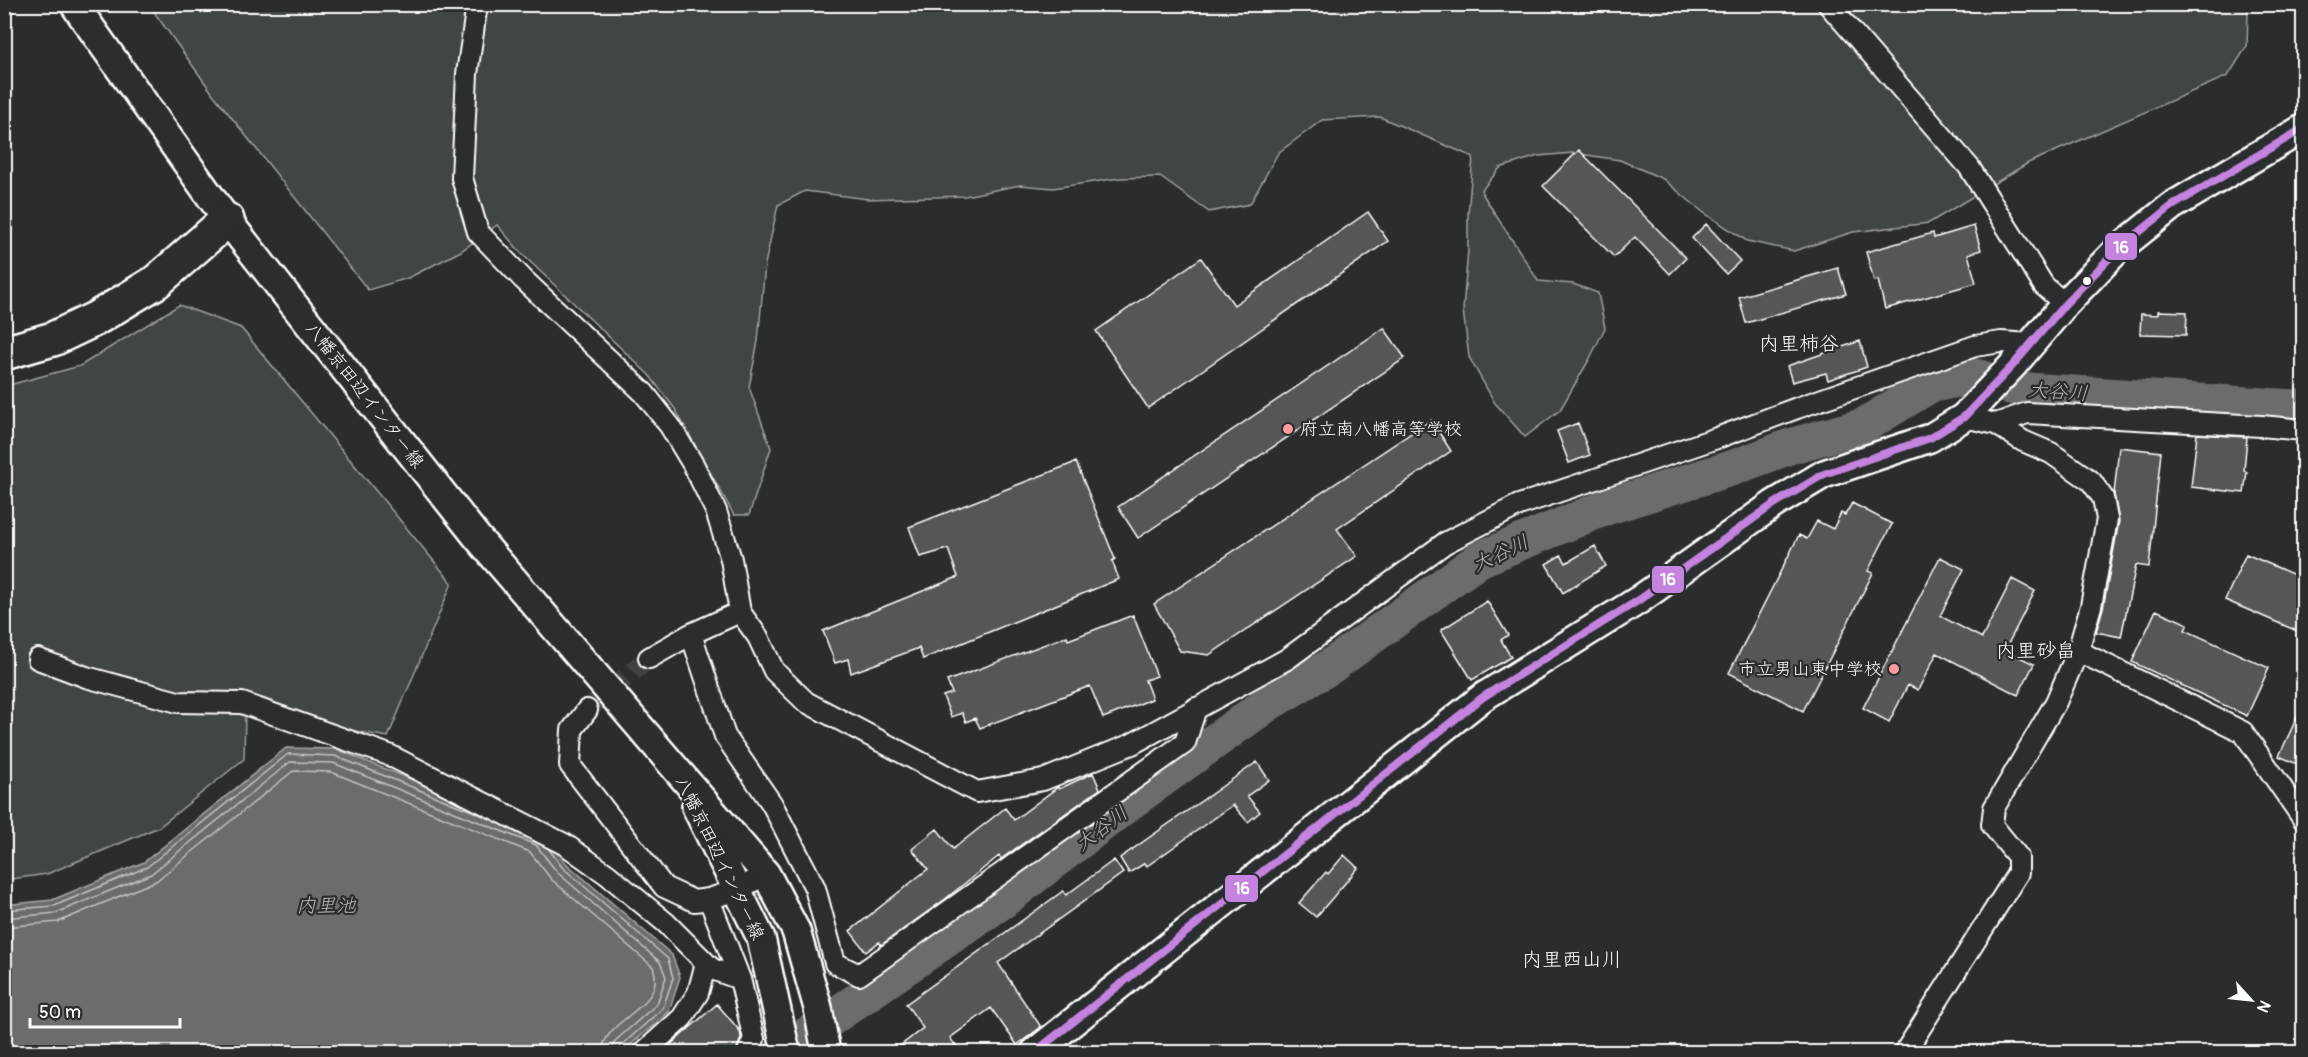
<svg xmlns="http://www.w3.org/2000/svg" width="2308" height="1057" font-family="Pangolin,'Klee One',sans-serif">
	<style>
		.green { fill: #414445; stroke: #a0a2a2; stroke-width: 1.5 }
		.water { fill: #6a6c6d; stroke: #a6a7a7; stroke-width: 1.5 }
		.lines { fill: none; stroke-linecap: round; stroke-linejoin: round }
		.shore { stroke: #c3c4c5; stroke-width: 1.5 }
		.river { stroke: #6a6c6d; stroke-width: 36 }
		.building { fill: #555758; stroke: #fff; stroke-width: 1.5 }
		.street-tunnel { stroke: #3f4243; stroke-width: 20; stroke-dasharray: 20 10; stroke-linecap: butt }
		.street-casing { stroke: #fff; stroke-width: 24 }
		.secondary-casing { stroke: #fff; stroke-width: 32 }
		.highway-casing { stroke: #fff; stroke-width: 38 }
		.street { stroke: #2a2d2e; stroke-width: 20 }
		.secondary { stroke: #2a2d2e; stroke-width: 27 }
		.highway { stroke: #2a2d2e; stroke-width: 33 }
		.bus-1-casing { stroke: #2a2d2e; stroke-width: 12 }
		.bus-1 { stroke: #c483df; stroke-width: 8 }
		.bus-dot { fill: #fff; stroke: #2a2d2e; stroke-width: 2 }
		.poi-dot { fill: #ff9aa2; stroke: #2a2d2e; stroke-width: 2 }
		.labels { text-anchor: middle; stroke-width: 4.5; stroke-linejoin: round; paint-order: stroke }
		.street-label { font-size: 18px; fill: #fff; stroke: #2a2d2e }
		.poi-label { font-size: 18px; fill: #fff; stroke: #2a2d2e; text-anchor: start }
		.neighbourhood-label { font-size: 20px; fill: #fff; stroke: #2a2d2e }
		.water-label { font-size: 20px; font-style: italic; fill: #b4b6b6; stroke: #2a2d2e }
		.line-badge { stroke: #2a2d2e; stroke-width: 2 }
		.badge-label { font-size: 16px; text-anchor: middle; font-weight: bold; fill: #fff }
	</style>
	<rect width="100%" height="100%" fill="#2a2d2e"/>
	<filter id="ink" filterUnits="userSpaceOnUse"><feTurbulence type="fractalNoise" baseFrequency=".0167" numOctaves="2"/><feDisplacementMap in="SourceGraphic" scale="12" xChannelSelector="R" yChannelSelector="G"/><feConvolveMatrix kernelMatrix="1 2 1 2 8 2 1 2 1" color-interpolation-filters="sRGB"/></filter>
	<g filter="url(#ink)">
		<path class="green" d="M2245,4L2248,11L2247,46L2228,76L2028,163L1929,223L1853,232L1794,251L1747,241L1704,213L1663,179L1620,160L1573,153L1538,156L1500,168L1481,191C1499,222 1520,250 1538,281L1573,284L1598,293L1605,328L1589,360L1560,410L1525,437L1495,403L1469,357L1463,310L1468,250V214L1473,157L1380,117L1322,120L1278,153L1250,204L1209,212L1160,177L1120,178L1053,188L1020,185L965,196L868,199L805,191L778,205L765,264L758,341L749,387L771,448L749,515H734L675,409L649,375L522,254L497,225L461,251L408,278L368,290L213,94L149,5Z
			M179,305L241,328L452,583L388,737L245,712L244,759L159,827L47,874L5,880V386L80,366Z"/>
		<path class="water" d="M286,748L336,749L545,834L566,863L672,955L680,977L669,1012L622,1052H5L4,905L52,900L144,862Z"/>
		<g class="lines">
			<path class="shore" d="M548,848L562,867L668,959L673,978L663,1008L621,1046L619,1052
				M4,910L54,906L147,867L288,754L335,756L484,816
				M4,918L56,913L151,874L290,762L333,763L536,845L557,872L660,962L666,977L657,1004L615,1041L611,1052
				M4,927L58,922L156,881L293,771L331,772L530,852L551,879L653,967C668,1008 604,1017 602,1052"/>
			<path class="river" d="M782,1052L1001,902L1130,802L1267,704L1331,666L1480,559L1607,507L1735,467L1791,446L1863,426L1930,385L1974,376L2022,390L2304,408"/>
		</g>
		<path class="building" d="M1579,150L1686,258L1670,274L1635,237L1614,257L1543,186Z
			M1368,212L1388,241L1148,408L1096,331L1201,258L1234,305Z
			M1706,224L1740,261L1726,274L1692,238Z
			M1974,226L1981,250L1968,254L1976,283L1885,309L1878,280L1874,281L1866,252L1933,233L1934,238Z
			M1838,268L1846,294L1746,323L1739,297Z
			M2158,311L2187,312L2186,335L2140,334L2141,314L2158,315Z
			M1384,328L1405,358L1138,538L1118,507Z
			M1860,341L1867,367L1828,380L1826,373L1792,382L1787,366Z
			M1431,420L1451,451L1337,529L1357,556L1209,655L1180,651L1154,604Z
			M1578,423L1590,455L1569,463L1557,431Z
			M2197,434L2247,437L2244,471L2247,472L2244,493L2191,487Z
			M2119,447L2161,452L2149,567L2136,565L2121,637L2096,632L2103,608L2119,521L2114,494Z
			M1076,462L1115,559L1112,561L1119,579L923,659L919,648L851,673L848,659L835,663L823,631L958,577L948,549L920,557L909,527Z
			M1852,503L1892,524L1868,571L1873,573L1803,711L1729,673L1799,535L1807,539L1817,521L1833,529L1841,513L1845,515Z
			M1595,546L1606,566L1563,593L1546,564L1561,555L1566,563Z
			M2246,554L2304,579V634L2225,600Z
			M1940,557L1964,569L1940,616L1982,638L2012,579L2035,591L2005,650L2034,664L2018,695L1937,653L1918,690L1908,685L1889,722L1863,708Z
			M1487,601L1508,635L1501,640L1511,657L1472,680L1441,630Z
			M2156,610L2188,624L2185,630L2269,668L2247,716L2132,662Z
			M1133,615L1157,676L1145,680L1152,699L1103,718L1090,686L980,728L975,718L966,722L962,713L951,717L943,696L952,693L947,681L1067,636L1068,640Z
			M2304,702V767L2279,756Z
			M1257,762L1269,780L1247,796L1260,812L1248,822L1233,805L1147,866L1145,863L1129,873L1120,858Z
			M1093,773L1100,789L1001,859L999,856L944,900L881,945L879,942L866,952L850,931L928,869L912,849L937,829L953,849L1005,808L1014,820L1058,787L1059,789Z
			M1344,855L1358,868L1316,917L1299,903L1326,872L1328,874Z
			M1114,860L1123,873L998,963L1041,1027L1017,1045L991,1008L950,1038L961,1053H891L923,1028L906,1004L1063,891L1066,895Z
			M717,1004L740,1031L741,1038L737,1049L732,1053H661Z"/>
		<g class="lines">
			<path class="street-tunnel" d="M587,710L649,658"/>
			<defs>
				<path id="street" d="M477,4L467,74L462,178L478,232L523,279L644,393L670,426L694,466L716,511L731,559L740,612L758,637L774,671L806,702L977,792L1043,780L1132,744L1287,659L1445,543L1519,505L1717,438L1797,408L1975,346L2001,342L2031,344
					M1828,4L1969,167L2044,286L2065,304
					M1964,417L1996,424L2027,413L2261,426L2304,430
					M691,634L725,736L772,804L815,888L835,963L859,975L1185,743L1196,708
					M2078,651L2243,732L2304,820
					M649,658L691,634L740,612
					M38,659L86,677L178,702L242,703L389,755L566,845L608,875L666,923L712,969L740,979
					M587,710L572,730L570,765L664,887L694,901L709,899L737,890L766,874
					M709,899L740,979L754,1039L748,1052
					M644,1052L682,1018L698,993L706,963
					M1905,1052L2018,873V857L1992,825L1994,808L2056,702L2078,651L2091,606L2107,519L2103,498L2091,481L2051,453L2023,441L1996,424"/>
				<path id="secondary" d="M74,4L227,220L477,537L766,874L796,931L818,1008L826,1052
					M696,807L761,938L786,1052
					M1035,1052L1483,697L1639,600L1774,504L1824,474L1930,438L1964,417L2014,364L2065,304L2117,250L2172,206L2304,128"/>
				<path id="highway" d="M4,353L53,339L95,319L156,282L227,220"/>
			</defs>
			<use href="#street" class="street-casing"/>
			<use href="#secondary" class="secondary-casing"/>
			<use href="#highway" class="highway-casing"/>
			<use href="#street" class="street"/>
			<use href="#secondary" class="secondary"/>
			<use href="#highway" class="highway"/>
			<defs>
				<path id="bus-1" d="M1035,1052L1483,697L1639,600L1774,504L1824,474L1930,438L1964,417L2014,364L2065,304L2117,250L2172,206L2304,128"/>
			</defs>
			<use href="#bus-1" class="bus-1-casing"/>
			<use href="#bus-1" class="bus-1"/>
		</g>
	</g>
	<circle class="bus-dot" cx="2087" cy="281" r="5"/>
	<g class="poi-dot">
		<circle cx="1288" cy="429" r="6"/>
		<circle cx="1894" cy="669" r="6"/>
	</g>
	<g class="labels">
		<g class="street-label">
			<text transform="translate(365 395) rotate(52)" y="6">八幡京田辺インター線</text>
			<text transform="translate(720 858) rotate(64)" y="6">八幡京田辺インター線</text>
		</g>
		<g class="poi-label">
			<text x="1300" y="435">府立南八幡高等学校</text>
			<text x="1882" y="675" text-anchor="end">市立男山東中学校</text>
		</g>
		<g class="neighbourhood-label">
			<text x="1799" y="350">内里柿谷</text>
			<text x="2036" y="657">内里砂畠</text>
			<text x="1572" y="966">内里西山川</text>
		</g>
		<g class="water-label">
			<text transform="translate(2058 391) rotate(4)" y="7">大谷川</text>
			<text transform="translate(1500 553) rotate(-25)" y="7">大谷川</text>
			<text transform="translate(1101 828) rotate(-37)" y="7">大谷川</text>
			<text x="326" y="912">内里池</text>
		</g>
	</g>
	<g class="line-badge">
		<rect x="2104" y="232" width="34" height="29" rx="6" fill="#c483df"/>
		<rect x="1651" y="565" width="34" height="29" rx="6" fill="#c483df"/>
		<rect x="1224" y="874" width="35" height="29" rx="6" fill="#c483df"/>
	</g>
	<g class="badge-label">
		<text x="2121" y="253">16</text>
		<text x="1668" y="585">16</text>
		<text x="1242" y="894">16</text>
	</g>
	<rect width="2308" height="1057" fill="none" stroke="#2a2d2e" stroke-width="24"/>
	<rect x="12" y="12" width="2284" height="1033" fill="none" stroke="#fff" stroke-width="2" filter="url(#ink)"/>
	<g transform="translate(2251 1000) rotate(117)" stroke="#2a2d2e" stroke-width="4.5" paint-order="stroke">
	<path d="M0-4.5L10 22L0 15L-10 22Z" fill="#ffffff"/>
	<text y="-9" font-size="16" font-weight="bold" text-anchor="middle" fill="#ffffff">N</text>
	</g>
	<path d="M30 1018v9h150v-9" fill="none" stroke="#ffffff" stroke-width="3"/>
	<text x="39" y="1018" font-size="18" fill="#ffffff" stroke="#2a2d2e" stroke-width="4.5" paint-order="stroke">50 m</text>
</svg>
